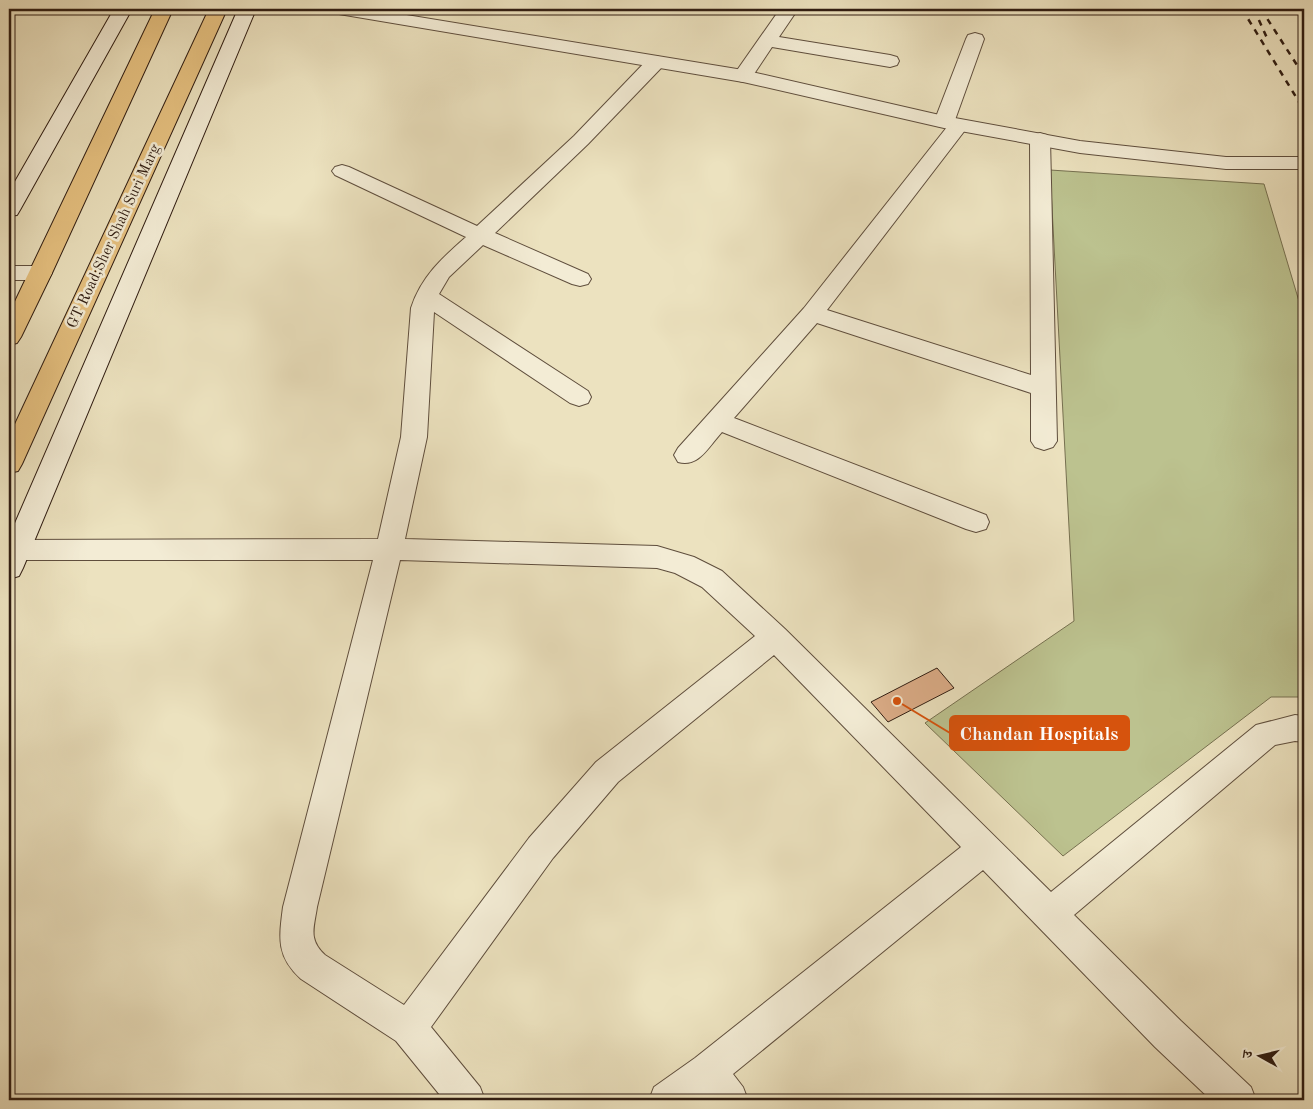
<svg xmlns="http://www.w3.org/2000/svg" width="1313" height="1109" font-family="'Old Standard TT','Noto Serif Devanagari',serif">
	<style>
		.green { fill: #bcc28f; stroke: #767050 }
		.building { fill: #dcad88; stroke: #301d12 }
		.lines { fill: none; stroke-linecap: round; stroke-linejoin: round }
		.minor-casing { stroke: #5f4e3d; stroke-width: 2 }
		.tertiary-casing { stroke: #5f4e3d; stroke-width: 2 }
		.secondary-casing { stroke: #301d12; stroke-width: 2 }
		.primary-casing { stroke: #301d12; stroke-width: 2 }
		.minor { fill: #f3ecd5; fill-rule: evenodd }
		.tertiary { fill: #f3ecd5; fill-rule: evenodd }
		.secondary { fill: #f3ecd5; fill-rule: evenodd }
		.primary { fill: #e6c180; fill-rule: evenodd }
		.rail { stroke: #301d12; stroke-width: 2.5; stroke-dasharray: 6 6; stroke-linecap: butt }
		.labels { text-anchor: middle; stroke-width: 5; stroke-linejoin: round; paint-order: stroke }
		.far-street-label { font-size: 15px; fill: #301d12; stroke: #f3ecd5 }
		.leader { fill: none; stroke: #d6530d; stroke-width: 2 }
		.callout-dot { fill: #d6530d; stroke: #f3ecd5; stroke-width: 2 }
		.callout { fill: #d6530d; stroke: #d6530d; stroke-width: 2 }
		.callout-label { font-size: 19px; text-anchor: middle; font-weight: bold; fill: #fff }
	</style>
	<rect width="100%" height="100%" fill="#ece2bf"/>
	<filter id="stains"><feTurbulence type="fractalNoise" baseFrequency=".004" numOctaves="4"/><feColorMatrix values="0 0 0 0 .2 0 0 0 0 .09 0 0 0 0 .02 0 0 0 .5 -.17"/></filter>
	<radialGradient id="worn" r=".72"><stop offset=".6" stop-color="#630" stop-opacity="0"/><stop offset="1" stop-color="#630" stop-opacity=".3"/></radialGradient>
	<path class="green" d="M1050,170L1264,184L1304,318V697H1271L1063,856L925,723L1074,621Z"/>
	<path class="building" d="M937,668L954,688L888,722L871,702Z"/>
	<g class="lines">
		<defs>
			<path id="minor" d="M780,9H798L779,37L890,55L897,57L899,61L897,65L890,67L772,47L750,80L743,82L736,80L733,76Z
				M975,33L982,35L984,39L955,120L966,121L969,125L827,310L1031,375L1030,139L1033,135L1040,133L1047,135L1050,139L1057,441L1053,447L1044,450L1035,447L1031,441V393L817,323L734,418L986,515L989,522L986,529L976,532L966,529L722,432C709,446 699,468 678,462L674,455L678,448L804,308L947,127L937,126L934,122L966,39L968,35Z
				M656,56L663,58L665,62L663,66L588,144L495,233L588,274L591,279L588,284L580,286L572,284L483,245L449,277L439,294L588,391L591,397L588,403L579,406L570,403L434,312L427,437L405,539L657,546L694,557L722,571L785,629L1051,892L1256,725L1295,715L1304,716V742L1295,741L1275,745L1074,915L1181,1021L1251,1087L1256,1100H1211L1155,1047L983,870L733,1074L743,1087L748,1100H707L704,1096L698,1100H649L654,1087L695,1058L961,847L774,655L618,782L553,858L431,1027L480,1087L485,1100H444L396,1041L301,979C276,956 279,938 283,907L373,560H9V540L378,539L401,437L411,308C421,277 442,258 466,237L335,175L332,171L335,167L342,165L349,167L477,226L574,136L649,58ZM400,560L657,568L675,573L702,587L755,636L596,762L529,838L404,1005L325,955C308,939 314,928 317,907Z
				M9,266H41L49,268L52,273L49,278L41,280H9Z"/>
			<path id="tertiary" d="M330,9H370L743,70L944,116L1080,141L1226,157H1304V169H1226L1080,153L944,128L743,82L339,14L333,13Z"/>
			<path id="secondary" d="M114,9H132L20,210L17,215L9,216V192Z
				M238,9H256L23,568L19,576L9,579V537Z"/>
			<path id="primary" d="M155,9H173L52,273L21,337L17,343L9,345V314Z
				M209,9H227L22,464L18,471L9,473V437Z"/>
		</defs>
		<use href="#minor" class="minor-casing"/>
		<use href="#tertiary" class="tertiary-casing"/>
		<use href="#secondary" class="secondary-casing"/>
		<use href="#primary" class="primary-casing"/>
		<use href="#minor" class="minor"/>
		<use href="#tertiary" class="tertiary"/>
		<use href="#secondary" class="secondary"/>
		<use href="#primary" class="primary"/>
		<path class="rail" d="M1242,9L1304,110
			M1254,9L1267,38
			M1261,9L1304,76"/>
	</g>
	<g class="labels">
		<g class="far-street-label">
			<text transform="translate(113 236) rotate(-65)" y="5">GT Road;Sher Shah Suri Marg</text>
		</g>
	</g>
	<path class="leader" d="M897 701L950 733"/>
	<circle class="callout-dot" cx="897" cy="701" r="5"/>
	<rect class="callout" x="950" y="716" width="179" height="34" rx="5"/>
	<g class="callout-label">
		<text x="1039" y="740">Chandan Hospitals</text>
	</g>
	<rect width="1313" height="1109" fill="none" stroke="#ece2bf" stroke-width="30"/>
	<rect x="10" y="10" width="1293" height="1089" fill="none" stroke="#301d12" stroke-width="2.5"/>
	<rect x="15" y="15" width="1283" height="1079" fill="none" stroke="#301d12"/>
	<g transform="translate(1260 1056) rotate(278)" stroke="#f3ecd5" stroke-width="4" paint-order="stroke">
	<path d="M0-4L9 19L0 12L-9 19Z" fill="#301d12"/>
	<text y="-8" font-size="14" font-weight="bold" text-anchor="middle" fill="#301d12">उ</text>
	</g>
	<rect width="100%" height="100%" filter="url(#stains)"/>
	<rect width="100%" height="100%" fill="url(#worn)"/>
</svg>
